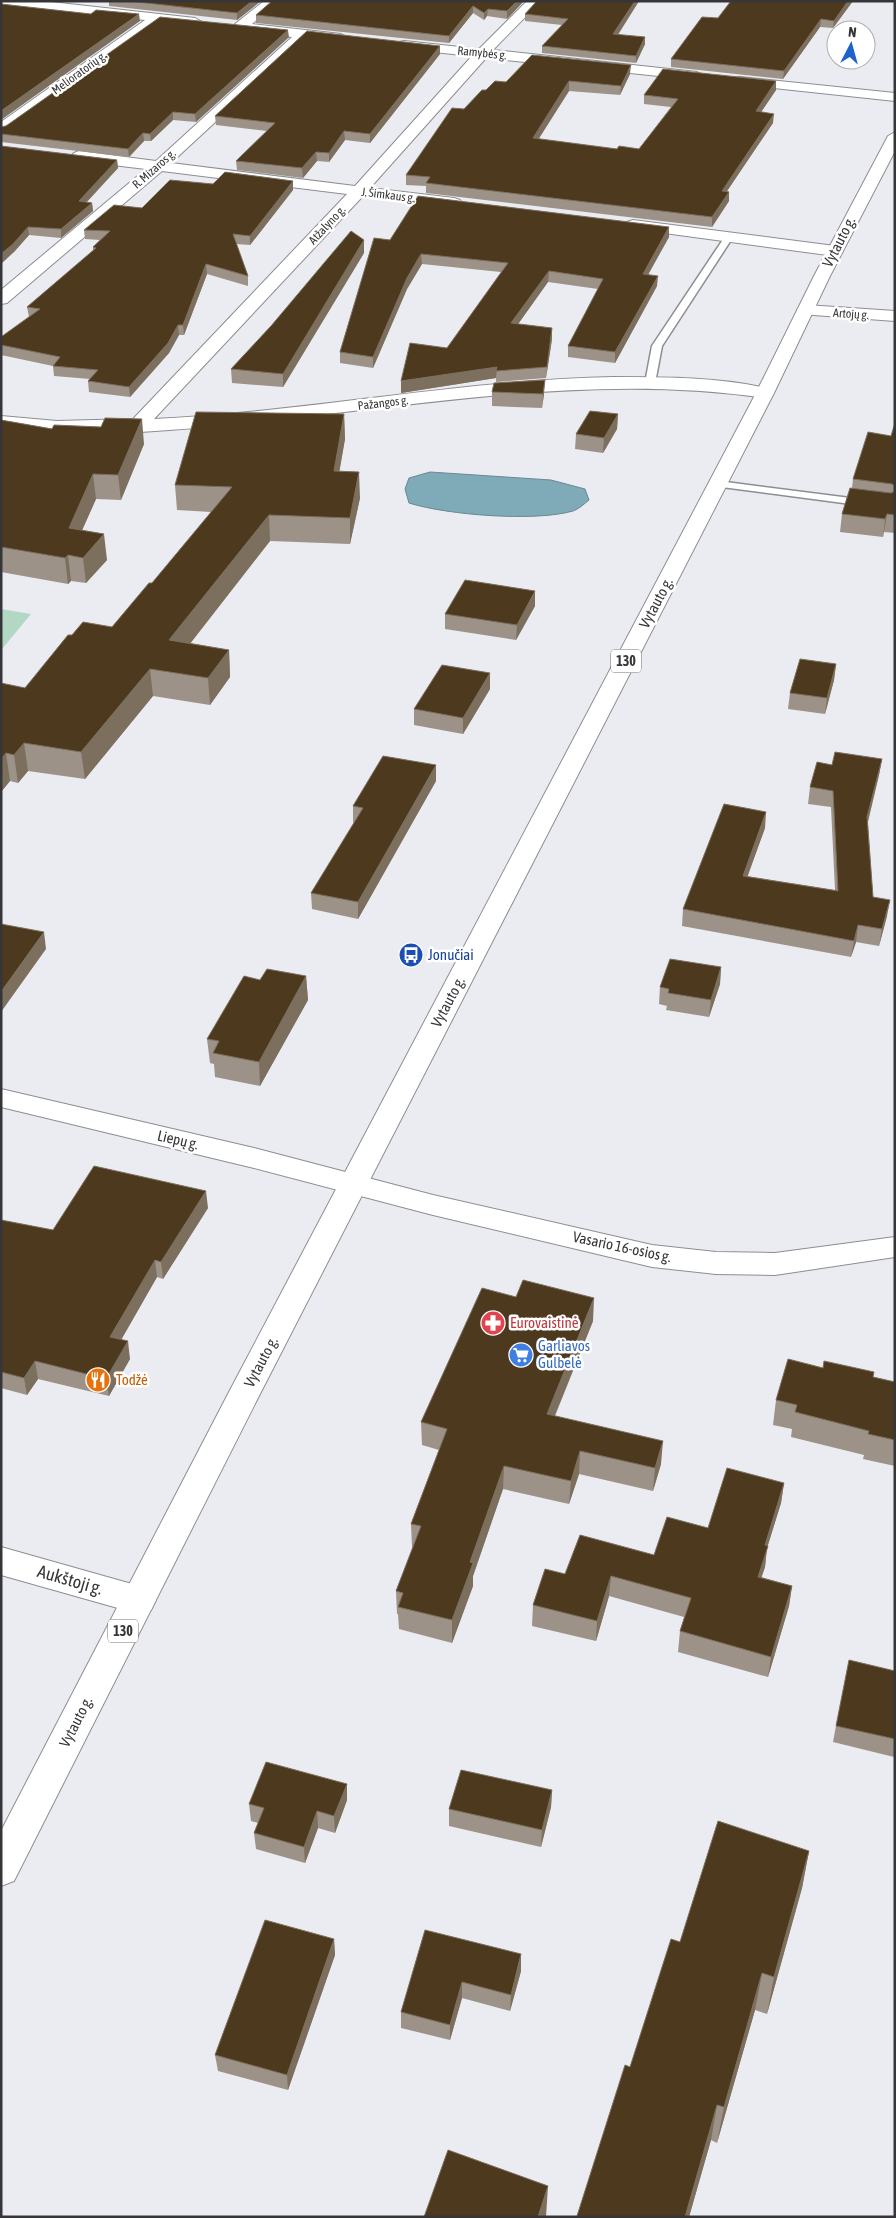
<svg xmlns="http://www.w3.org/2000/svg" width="896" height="2218" font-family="'Asap Condensed',sans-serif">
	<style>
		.green { fill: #b2d8c4 }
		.water { fill: #7fabb8; stroke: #698892 }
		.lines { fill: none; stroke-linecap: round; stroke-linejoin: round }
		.service-casing { stroke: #8c8e93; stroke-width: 3 }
		.minor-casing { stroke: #8c8e93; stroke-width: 2 }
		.secondary-casing { stroke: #8c8e93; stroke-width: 2 }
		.primary-casing { stroke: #8c8e93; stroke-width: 2 }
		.service { fill: #fff; fill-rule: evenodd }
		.minor { fill: #fff; fill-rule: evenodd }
		.secondary { fill: #fff; fill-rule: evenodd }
		.primary { fill: #fff; fill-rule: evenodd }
		.wall { fill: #9c9288 }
		.shaded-wall { fill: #7c6f5e }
		.building { fill: #4d391e; stroke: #7c6f5e }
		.labels { text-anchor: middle; stroke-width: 5; stroke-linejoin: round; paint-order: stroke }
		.far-street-label { font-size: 12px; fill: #363639; stroke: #fff }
		.shield { fill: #fff; stroke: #727274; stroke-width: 1 }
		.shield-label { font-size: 14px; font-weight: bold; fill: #363639 }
		.street-label { font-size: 15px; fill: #363639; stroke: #fff }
		.transit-label { font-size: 15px; fill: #164399; stroke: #fff; text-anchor: start }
		.health-label { font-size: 15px; fill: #be3a42; stroke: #fff; text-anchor: start }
		.shop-label { font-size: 15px; fill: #366cbe; stroke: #fff; text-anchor: start }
		.food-label { font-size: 15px; fill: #c56008; stroke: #fff; text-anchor: start }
		.near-street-label { font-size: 18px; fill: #363639; stroke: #fff }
	</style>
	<rect width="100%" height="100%" fill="#eaecf2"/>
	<path class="green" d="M1,609L31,614L2,649H1Z"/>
	<path class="water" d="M430,472L551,480L585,489L589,500C584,504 579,509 573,511C535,522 447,515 409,503L405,489L409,478Z"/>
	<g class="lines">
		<defs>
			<path id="service" d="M726,235L733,237L662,346L655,383L650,386L647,385L645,383L652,346Z
				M718,481L866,500L871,503L866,506L714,486V482Z"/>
			<path id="minor" d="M1,1H42L195,18L202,22L195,26L160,22L6,132L1,133V122L145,20L4,5L1,4Z
				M264,1H278L252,24L341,34L348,38L341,42L306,38L171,163L355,186L472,56L404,49L399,48L397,45L399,42L404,41L479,49L527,1H541L493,50L697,72L704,76L697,80L486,58L370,188L454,198L460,200L462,203L460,206L454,208L363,196L154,419C308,412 459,380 613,377C665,377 721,377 771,389L774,393L771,397L765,398C594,373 425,405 255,422C173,431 83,439 1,428V416L57,421L133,419L347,194L162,171L7,303L1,304V290L146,169L79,161L74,159L71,156L74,153L79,151L156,161L292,37L252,32L246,29L240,31L235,30L233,27L235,24Z
				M740,77L895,93V101L735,84L733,81L735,78Z
				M633,220L835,246L841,248L843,251L841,254L835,256L627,228L625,225L627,222Z
				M1,1089L254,1148L433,1195L652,1245L716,1252L775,1253L895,1237V1257L775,1275L716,1274L652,1267L433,1215L254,1168L1,1107Z
				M1,1547L139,1586L151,1590L156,1600L151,1610L139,1614L1,1575Z"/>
			<path id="secondary" d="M806,305L895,311V321L800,314L797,310L800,306Z"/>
			<path id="primary" d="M895,132V151L830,276L774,393L261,1392L14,1881L1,1886V1831L229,1392L756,393L814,276L888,136Z"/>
		</defs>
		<use href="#service" class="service-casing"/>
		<use href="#minor" class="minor-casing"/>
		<use href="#secondary" class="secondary-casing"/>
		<use href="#primary" class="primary-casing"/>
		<use href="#service" class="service"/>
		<use href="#minor" class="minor"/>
		<use href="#secondary" class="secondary"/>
		<use href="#primary" class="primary"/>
	</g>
	<path class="wall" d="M109,1H261L237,20L109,6Z
		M524,1L507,19L487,16L484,20L473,13L449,43L256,23V15Z
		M537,1H639L618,35L645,44L636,63L542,53V46L562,25L525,21V14Z
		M731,1H853L833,28L820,27L783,79L671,67V59L718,18Z
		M289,37L196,122L173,120L151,141H144L129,157L1,142V127Z
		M440,54L370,143L345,140L329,162L317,161L303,178L237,170L236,161L267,131L216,125L215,116Z
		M630,74L620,95L569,91L538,139L617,149H639L671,107L644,104V95L776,81V90L761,112L773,123L727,191L729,192V201L712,227L426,193V186L406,185V175L464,109L486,90L506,82Z
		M1,146L117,160L118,168L87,202L92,203L93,211L61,238L29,235L14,252Z
		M293,181V190L250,245L236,244L248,276V286L207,274L184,335H179L169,353L130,397L89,392L88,381L90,379L54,376L53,366L1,355V337L29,317L27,307L93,251V247L100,240L85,239L84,230L213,184Z
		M669,237L648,274L657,286L615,363L568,357V346L598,289L548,282L518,324L552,339L546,378L496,382V378L401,393L447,348L501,272L422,264L407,289L373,368L340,363V352L390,240Z
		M364,253L283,387L232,383L231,369L271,326Z
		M492,392L544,394L542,408L492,406Z
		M344,414L345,439L339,472L360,498L350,544L270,541L190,643L229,650L230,677L210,705L153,696L85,779L28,771L18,783L10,781L1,792V683L25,688L72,635L112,627L152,583L211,512L177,510L175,485Z
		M618,414L617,429L603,453L575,449L576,434Z
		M1,420L144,444L121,500L96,499L82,530L107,560L86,583L71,581L68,584L1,572Z
		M895,423V533L884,532L883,537L840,532L842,514L852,488L853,479L891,436Z
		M535,606L516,640L445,629V614Z
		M836,664L834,680L825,714L788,709L790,693Z
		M490,689L463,734L414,725V709Z
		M882,759L879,775L868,822L873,897L887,916L879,946L856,942L851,957L682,926L683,909L765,828L747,876L835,890L831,807L808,804L810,787L832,765Z
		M436,765V781L358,919L312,909L311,893L354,823L353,822V806Z
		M721,967L720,984L709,1017L666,1010L667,1006L659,1004L660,987Z
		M306,976L308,1000L260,1086L215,1077L214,1064L210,1063L207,1039L260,980Z
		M208,1208L163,1279L157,1277L121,1340L130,1359L109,1396L38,1379L27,1395L1,1388V1220L53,1230Z
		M593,1321L555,1416L661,1464L653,1491L579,1474L569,1504L503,1489L473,1576V1586L452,1643L399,1629L398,1614H397L396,1591L413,1547H412L411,1524L439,1450L422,1445L421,1422Z
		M823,1368L873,1377L895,1382V1466L863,1459L864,1455L791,1437L792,1429L773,1425L776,1400Z
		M784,1483L781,1503L767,1548L765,1567L761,1577L792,1586L789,1606L768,1677L678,1652L680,1631L684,1617L609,1596L596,1641L532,1626L533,1605L565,1574L654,1555L708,1528Z
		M895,1671V1753L894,1757L833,1742L836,1726Z
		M347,1784V1800L335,1833L318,1828L305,1863L256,1849L254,1833L258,1823L251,1821L249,1804Z
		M552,1790L551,1807L541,1847L449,1826V1809Z
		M809,1851L802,1888L767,2014L755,2010L717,2143L711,2140L689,2217H577L630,2067L680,1942Z
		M425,1930L521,1971L510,2011L462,1998L450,2040L401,2028V2012Z
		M334,1939L335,1955L288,2090L218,2071L215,2055Z"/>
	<path class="shaded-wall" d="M252,1H261L237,20V13Z
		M517,1H524L507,19V11Z
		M635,1H639L613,42V34Z
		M848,1H853L833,28L834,21Z
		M473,6V13L449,43V36Z
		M488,9L487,16L484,20V13Z
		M139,14L140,21L1,120V111Z
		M821,19L820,27L783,79L784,71Z
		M288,30L289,37L196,122L195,114Z
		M645,37V44L636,63V56Z
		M440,46V54L370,143V134Z
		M631,65L630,74L620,95L621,86Z
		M569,81V91L533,148V138Z
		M776,81V90L755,121L756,111Z
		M173,112V120L151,141L150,134Z
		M774,114L773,123L721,200L722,191Z
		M344,131L345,140L329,162V153Z
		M143,133L144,141L129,157L128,149Z
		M316,152L317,161L303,178L302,168Z
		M117,160L118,168L80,209L79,201Z
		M293,181V190L250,245V236Z
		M729,192V201L712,227V217Z
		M92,203L93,211L61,238V229Z
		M28,227L29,235L14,252L1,264V254Z
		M669,227V237L643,284V274Z
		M364,240V253L283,387V374Z
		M421,254L422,264L407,289L373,368V357L407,278Z
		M206,264L207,274L184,335L183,325Z
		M549,271L548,282L511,334V323Z
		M658,276L657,286L615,363V352Z
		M178,325L179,335L169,353L130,397L129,387Z
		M552,328V339L546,378L547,367Z
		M497,367L496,378L401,393V381Z
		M545,380L544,394L542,408L543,394Z
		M344,414L345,439L335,497L334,471Z
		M618,414L617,429L603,453L604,438Z
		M142,419L144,444L121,500L118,475Z
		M359,472L360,498L350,544V518Z
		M93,474L96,499L72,553L69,528Z
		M887,514L884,532L883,537L885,519Z
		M269,515L270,541L172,667L169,640Z
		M104,534L107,560L86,583L83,558Z
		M68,555L71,581L68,584L65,558Z
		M535,591V606L516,640L517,625Z
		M229,650L230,677L210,705L208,678Z
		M836,664L834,680L825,714L827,698Z
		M150,669L153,696L85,779L81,752Z
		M490,673V689L463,734V718Z
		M24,743L28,771L18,783L14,755Z
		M6,753L10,781L1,792V759Z
		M882,759L879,775L865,833L867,817Z
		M436,765V781L358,919V902Z
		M766,812L765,828L742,892L743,876Z
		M890,900L887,916L879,946L882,929Z
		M858,925L856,942L851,957L854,941Z
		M44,932L46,949L1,1012V992Z
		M721,967L720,984L709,1017L711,1000Z
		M306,976L308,1000L260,1086L259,1062Z
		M206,1191L208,1208L163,1279L161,1262Z
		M155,1260L157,1277L113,1354L110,1337Z
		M594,1298L593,1321L546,1437L547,1414Z
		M128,1341L130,1359L109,1396L106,1379Z
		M35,1361L38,1379L27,1395L24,1378Z
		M663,1441L661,1464L653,1491L655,1468Z
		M580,1451L579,1474L569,1504L571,1481Z
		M504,1466L503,1489L473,1576V1586L452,1643V1620L470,1562Z
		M784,1483L781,1503L767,1548L765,1567L755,1597L758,1577L765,1545Z
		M611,1576L609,1596L596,1641L597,1621Z
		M792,1586L789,1606L768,1677L771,1657Z
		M347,1784V1800L335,1833L334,1816Z
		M552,1790L551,1807L541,1847L542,1830Z
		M317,1811L318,1828L305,1863L304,1847Z
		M809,1851L802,1888L767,2014L774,1977Z
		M334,1939L335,1955L288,2090L287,2075Z
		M521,1954V1971L510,2011L511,1995Z
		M762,1973L755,2010L717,2143L724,2107Z
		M462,1982V1998L450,2040V2025Z
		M717,2105L711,2140L689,2217H685Z
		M548,2186L546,2217H538Z"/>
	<path class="building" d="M128,1H252L237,13Z
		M272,1H517L507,11L488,9L484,13L473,6L449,36L256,15Z
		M537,1H635L613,34L645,37L636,56L542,46L568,19L525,14Z
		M731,1H848L834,21L821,19L784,71L671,59L702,17L718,18Z
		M1,4L91,14L96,10L139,14L1,111Z
		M160,17L288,30L195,114L173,112L150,134L143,133L128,149L1,134V127L6,126Z
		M307,31L440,46L370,134L344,131L329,153L316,152L302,168L236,161L275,123L215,116Z
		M532,55L631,65L621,86L569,81L533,138L617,149L619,146L639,149L678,99L644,95L663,69L776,81L756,111L774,114L722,191L729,192L712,217L426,183L430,177L406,175L452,108L464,109L482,90H486L495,81L506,82Z
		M1,146L117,160L79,201L92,203L61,229L28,227L13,244L1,254Z
		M225,172L293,181L250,236L233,234L248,276L206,264L183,325H178L168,343L129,387L88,381L98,370L53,366L60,357L1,345V337L40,309L27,307L96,248L93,247L110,231L84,230L114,205L142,208L170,180L213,184Z
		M418,196L669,227L643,274L658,276L615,352L568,346L603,279L549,271L511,323L552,328L547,367L496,371L497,367L401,381L410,343L447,348L508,263L421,254L407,278L373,357L340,352L374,238L390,240Z
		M351,231L364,240L283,374L231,369L271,326Z
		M545,380L543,394L492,392L494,383Z
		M590,411L618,414L604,438L576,434Z
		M196,412L344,414L334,471L359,472L350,518L269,515L169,640L229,650L208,678L150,669L81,752L24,743L14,755L6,753L1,759V683L25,688L68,635H72L83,622L112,627L149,583H152L232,487L175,485Z
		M105,418L142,419L118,475L93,474L69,528L104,534L83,558L68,555L65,558L1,547V420L52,429L54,425L101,427Z
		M895,423V486L892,484L853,479L868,432L891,436Z
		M850,488L891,493L895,491V515L887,514L885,519L842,514Z
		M465,580L535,591L517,625L445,614Z
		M800,659L836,664L827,698L790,693Z
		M442,665L490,673L463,718L414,709Z
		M835,752L882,759L867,817L873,897L890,900L882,929L858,925L854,941L683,909L724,804L766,812L743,876L838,891L833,791L810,787L817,762L832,765Z
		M383,756L436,765L358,902L311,893L363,808L353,806Z
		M1,924L44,932L1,992Z
		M670,959L721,967L711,1000L668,993L669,989L660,987Z
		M267,969L306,976L259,1062L213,1053L219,1041L207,1039L244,976L260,980Z
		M94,1166L206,1191L161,1262L155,1260L110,1337L128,1341L106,1379L35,1361L24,1378L1,1372V1220L53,1230Z
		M523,1280L594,1298L547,1414L663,1441L655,1468L580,1451L571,1481L504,1466L470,1562L473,1563L452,1620L398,1607L403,1593L396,1591L421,1526L411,1524L447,1429L421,1422L482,1288L516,1297Z
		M788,1359L823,1368L824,1361L874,1372L873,1377L895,1382V1440L868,1434L869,1431L795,1412L797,1405L776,1400Z
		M727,1468L784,1483L765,1545L768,1546L758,1577L792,1586L771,1657L680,1631L691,1598L611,1576L597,1621L533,1605L545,1569L565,1574L580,1535L654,1555L667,1517L708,1528Z
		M849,1660L895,1671V1739L836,1726Z
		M266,1762L347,1784L334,1816L317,1811L304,1847L254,1833L264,1808L249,1804Z
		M461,1770L552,1790L542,1830L449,1809Z
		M718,1821L809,1851L774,1977L762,1973L724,2107L717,2105L685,2217H580L577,2216L625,2065L630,2067L671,1939L680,1942Z
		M265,1920L334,1939L287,2075L215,2055Z
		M425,1930L521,1954L511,1995L462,1982L450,2025L401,2012Z
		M448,2150L548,2186L538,2217H424Z"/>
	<defs>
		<symbol id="bus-disc" viewBox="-11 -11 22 22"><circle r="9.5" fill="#1a4fb4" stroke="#fff"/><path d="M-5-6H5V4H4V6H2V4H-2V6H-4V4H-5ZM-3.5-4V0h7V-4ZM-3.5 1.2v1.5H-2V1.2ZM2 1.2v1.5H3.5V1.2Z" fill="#fff"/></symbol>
		<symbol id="pharmacy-disc" viewBox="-11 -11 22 22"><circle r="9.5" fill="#e0444e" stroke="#fff"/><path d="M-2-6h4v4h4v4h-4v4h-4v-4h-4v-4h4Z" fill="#fff"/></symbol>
		<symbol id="supermarket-disc" viewBox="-11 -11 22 22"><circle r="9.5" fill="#3f7fe0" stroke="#fff"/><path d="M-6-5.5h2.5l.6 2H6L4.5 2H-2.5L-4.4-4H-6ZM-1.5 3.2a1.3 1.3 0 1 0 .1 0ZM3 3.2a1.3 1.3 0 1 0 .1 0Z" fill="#fff"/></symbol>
		<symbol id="restaurant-disc" viewBox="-11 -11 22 22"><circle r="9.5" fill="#e8710a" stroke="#fff"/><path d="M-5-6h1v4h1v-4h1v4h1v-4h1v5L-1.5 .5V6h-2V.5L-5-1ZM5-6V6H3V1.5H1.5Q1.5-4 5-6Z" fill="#fff"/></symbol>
	</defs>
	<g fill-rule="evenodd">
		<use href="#bus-disc" x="397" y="941" width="28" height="28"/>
		<use href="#pharmacy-disc" x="479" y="1309" width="28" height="28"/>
		<use href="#supermarket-disc" x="507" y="1341" width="28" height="28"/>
		<use href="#restaurant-disc" x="84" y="1366" width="28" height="28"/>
	</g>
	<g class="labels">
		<g class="far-street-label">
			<text transform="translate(482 53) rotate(6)" y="4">Ramybės g.</text>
			<text transform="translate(79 73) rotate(-36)" y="4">Melioratorių g.</text>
			<text transform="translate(154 169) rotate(-41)" y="4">R. Mizaros g.</text>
			<text transform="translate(388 195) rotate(7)" y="4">J. Šimkaus g.</text>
			<text transform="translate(327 225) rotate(-47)" y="4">Atžalyno g.</text>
			<text transform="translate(851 314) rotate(4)" y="4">Artojų g.</text>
			<text transform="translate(383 403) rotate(-7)" y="4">Pažangos g.</text>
		</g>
		<g class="shield">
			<rect x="611" y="649.5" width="30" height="23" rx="4"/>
			<rect x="108" y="1619.5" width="30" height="23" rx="4"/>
		</g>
		<g class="shield-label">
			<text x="626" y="666">130</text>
			<text x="123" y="1636">130</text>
		</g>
		<g class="street-label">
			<text transform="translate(839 242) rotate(-63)" y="5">Vytauto g.</text>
			<text transform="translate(656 603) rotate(-62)" y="5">Vytauto g.</text>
			<text transform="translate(448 1002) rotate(-62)" y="5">Vytauto g.</text>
			<text transform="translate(178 1140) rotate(13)" y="5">Liepų g.</text>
			<text transform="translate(622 1247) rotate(12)" y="5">Vasario 16-osios g.</text>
			<text transform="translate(261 1362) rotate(-62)" y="5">Vytauto g.</text>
			<text transform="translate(76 1722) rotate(-63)" y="5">Vytauto g.</text>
		</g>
		<g class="transit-label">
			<text x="428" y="960">Jonučiai</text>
		</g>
		<g class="health-label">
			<text x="510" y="1328">Eurovaistinė</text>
		</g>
		<g class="shop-label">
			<text x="538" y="1351">Garliavos<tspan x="538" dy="17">Gulbelė</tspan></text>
		</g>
		<g class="food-label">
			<text x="116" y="1385">Todžė</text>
		</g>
		<g class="near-street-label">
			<text transform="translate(70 1580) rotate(16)" y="6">Aukštoji g.</text>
		</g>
	</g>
	<rect width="896" height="2218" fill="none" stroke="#363639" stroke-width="5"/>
	<g transform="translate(851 45) rotate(6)"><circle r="24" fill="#ffffff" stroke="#afafb0"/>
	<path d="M0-4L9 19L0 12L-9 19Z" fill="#1d62cd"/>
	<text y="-8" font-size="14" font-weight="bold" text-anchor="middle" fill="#363639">N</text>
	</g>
</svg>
